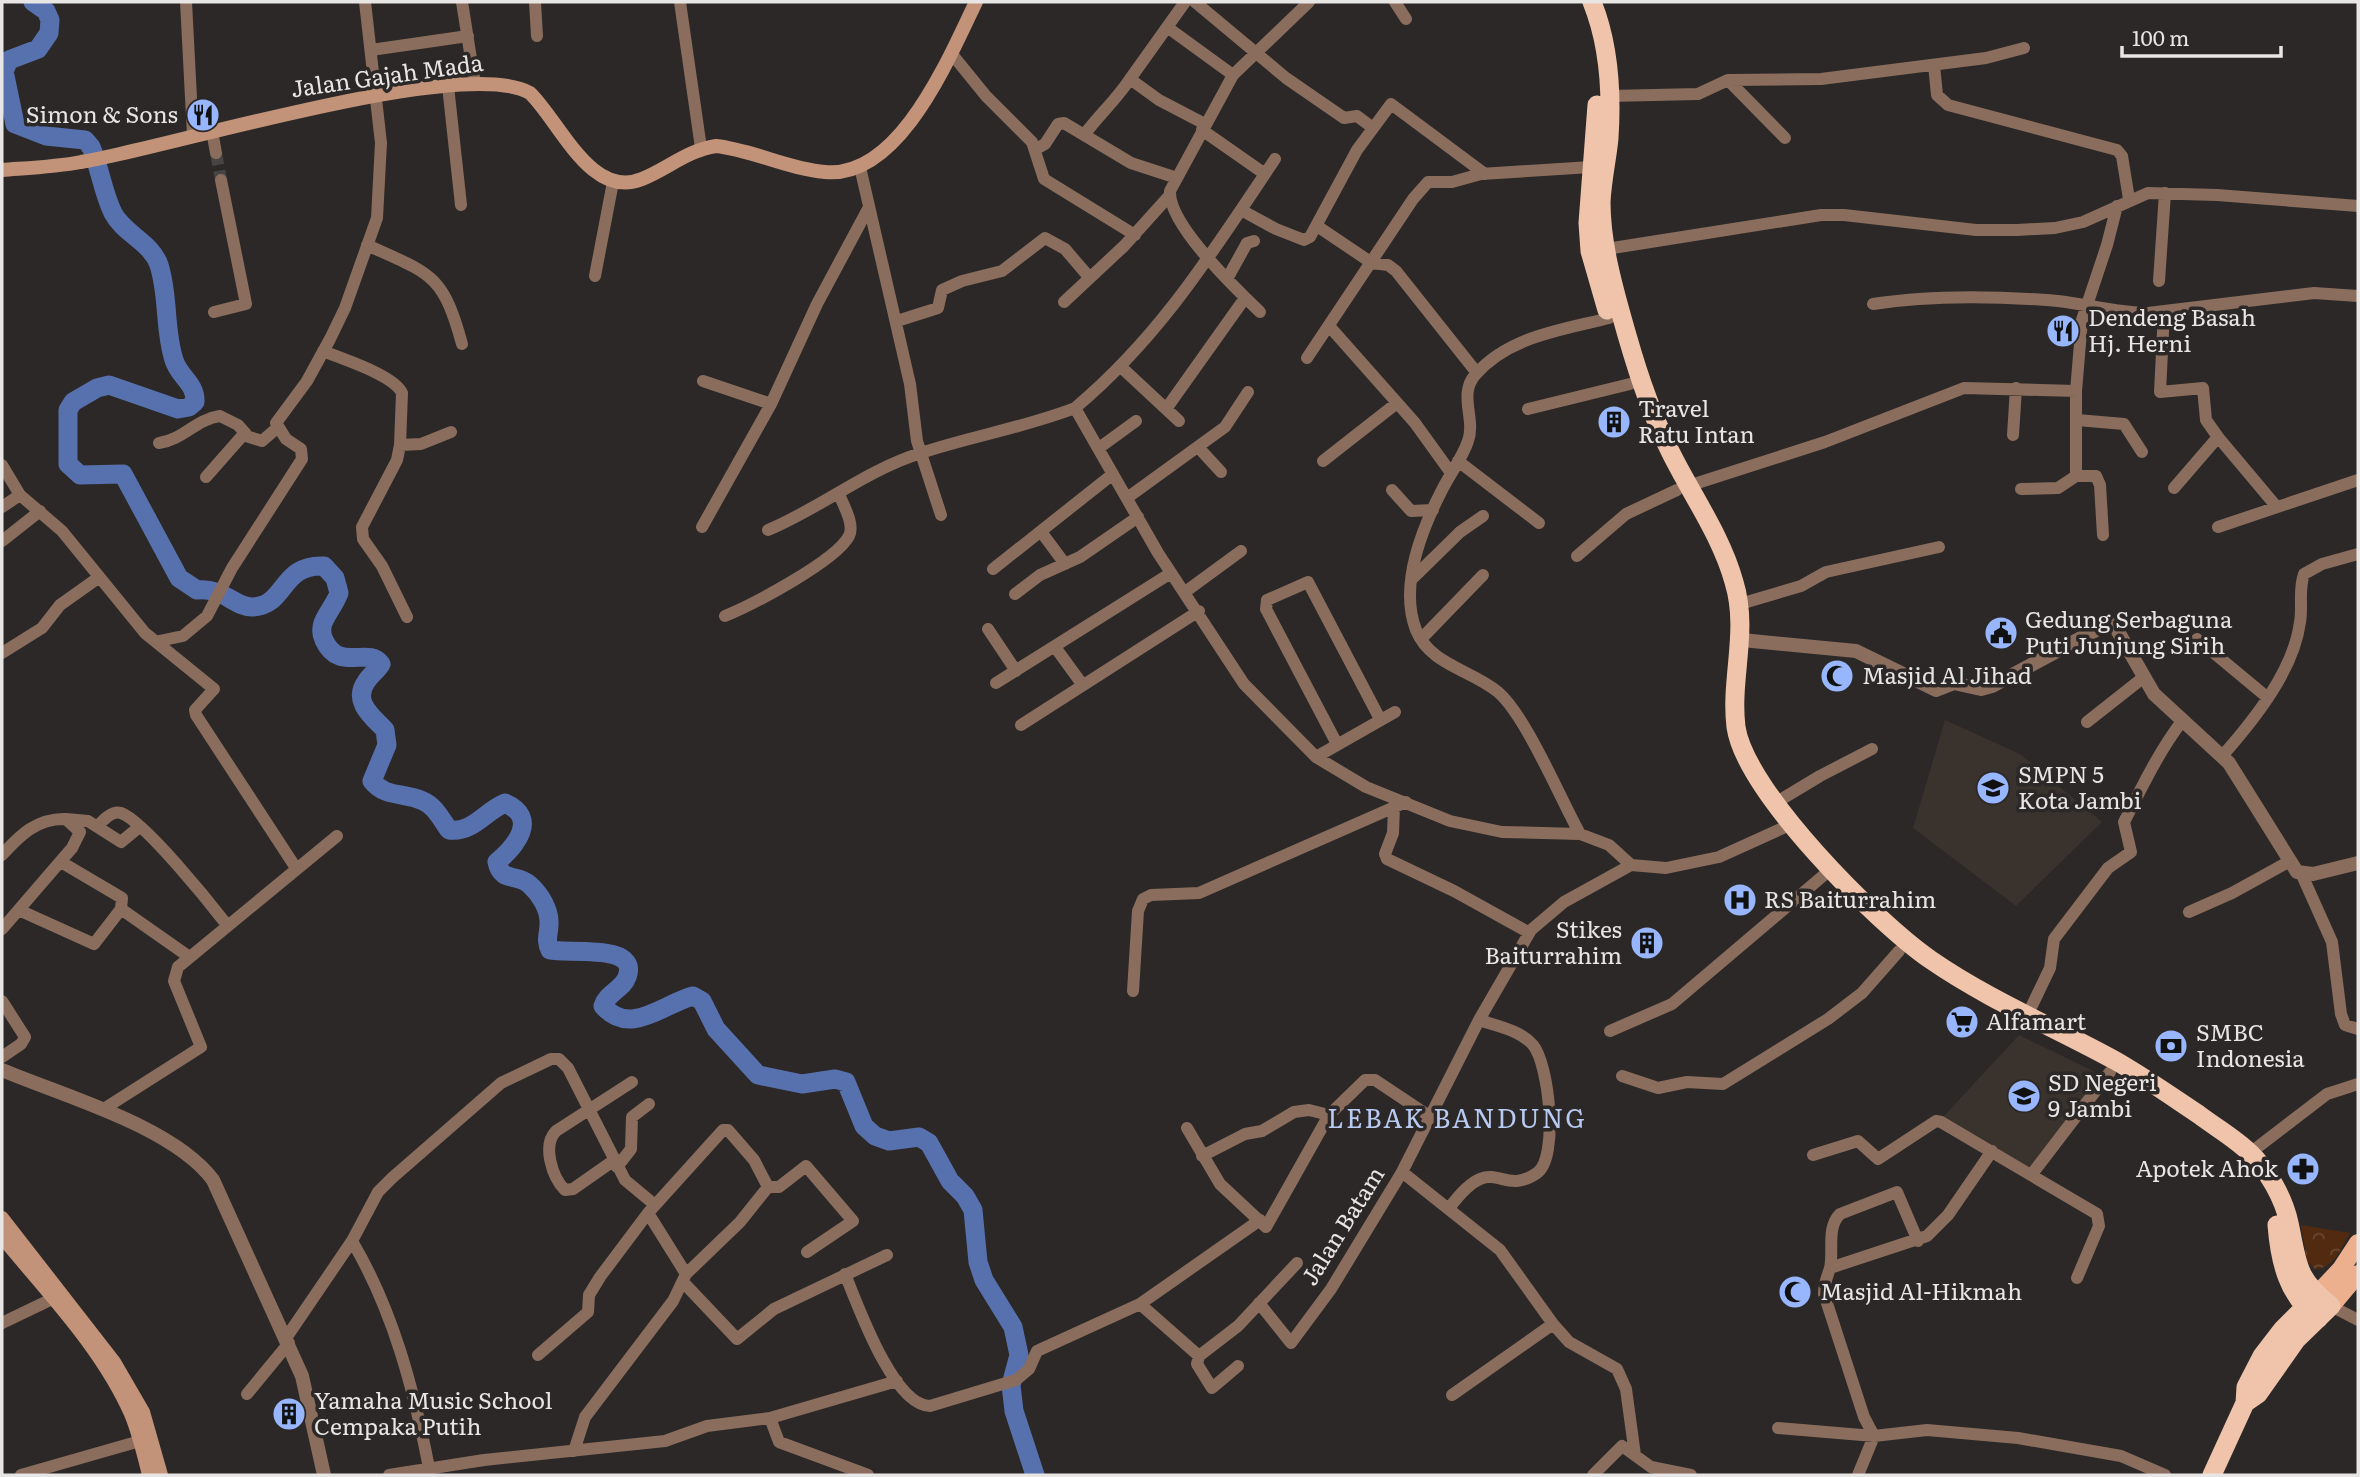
<svg xmlns="http://www.w3.org/2000/svg" width="2360" height="1477" font-family="Literata,serif">
	<style>
		.built { fill: #3a322d }
		.park { fill: url(#park-crowns) }
		.lines { fill: none; stroke-linecap: round; stroke-linejoin: round }
		.river { stroke: #5771ae; stroke-width: 19 }
		.minor-tunnel { stroke: #474444; stroke-width: 12; stroke-dasharray: 12 6; stroke-linecap: butt }
		.minor { stroke: #8a6d5c; stroke-width: 12 }
		.tertiary { stroke: #8a6d5c; stroke-width: 14 }
		.secondary { stroke: #c29378; stroke-width: 14 }
		.primary { stroke: #edb08e; stroke-width: 18 }
		.trunk { stroke: #f0c4aa; stroke-width: 19 }
		.labels { text-anchor: middle; stroke-width: 7; stroke-linejoin: round; paint-order: stroke }
		.street-label { font-size: 23px; fill: #e8e6e5; stroke: #2b2827 }
		.poi-label { font-size: 23px; fill: #e8e6e5; stroke: #2b2827; text-anchor: start }
		.quarter-label { font-size: 26px; letter-spacing: 2px; fill: #b8caf2; stroke: #2b2827 }
	</style>
	<defs>
		<pattern id="park-crowns" width="20" height="18" patternUnits="userSpaceOnUse" patternTransform="scale(1.75)"><rect width="20" height="18" fill="#512a10"/><path d="M2 6a3 3 0 1 1 6 0M12 15a3 3 0 1 1 6 0" fill="none" stroke="#6a4933"/></pattern>
	</defs>
	<rect width="100%" height="100%" fill="#2b2827"/>
	<path class="built" d="M1945,720L2020,754L2102,822L2016,906L1913,828Z
		M2019,1035L2101,1075L2032,1169L1943,1117Z"/>
	<path class="park" d="M2301,1225L2350,1233C2341,1248 2334,1269 2315,1269L2307,1261Z"/>
	<g class="lines">
		<path class="river" d="M33,2L46,11L50,20L49,33L38,49L9,60L4,71L15,124L46,136L85,140L91,147C100,168 103,193 113,213C124,234 151,242 159,265C169,296 164,329 174,360C179,377 196,383 195,402L189,407L178,409L109,385L97,388L73,402L68,410V464L80,475L123,474L179,578L197,590C224,587 235,608 253,607C287,605 280,564 324,566L335,578L339,593C335,604 327,613 323,623C321,629 321,634 324,640C339,673 368,646 381,664C377,671 370,675 366,682C352,702 373,717 385,730L387,745L372,781C385,798 405,792 423,801C435,806 441,819 449,830C473,833 484,812 505,803C539,818 516,846 497,862C501,883 518,873 530,885C540,894 550,910 549,924C549,935 545,939 550,950C568,954 640,943 627,977C623,989 607,993 603,1006C630,1037 663,1004 693,996L702,1001L716,1029L758,1075L802,1084L835,1079L846,1082L864,1126L875,1136L889,1141L919,1137L929,1143L950,1181L965,1196L973,1210L978,1262L984,1280L1013,1327L1019,1355L1011,1385L1014,1411L1035,1475"/>
		<path class="minor-tunnel" d="M216,153L221,180"/>
		<path class="minor" d="M186,2L193,136
			M462,2L475,84
			M535,2L537,36
			M680,2L701,148
			M1185,2L1130,79L1159,100L1205,124
			M1195,2L1286,78L1344,118L1357,116L1373,128
			M1395,2L1406,19
			M1167,27L1233,75
			M371,50L468,36
			M951,53L986,96L1032,142L1044,179L1135,235
			M1934,65L1937,95L1948,105L2117,150L2122,156L2129,199
			M1728,80L1785,138
			M448,86L461,205
			M1609,96L1698,94L1728,80L1821,79L1986,58L2024,48
			M1202,130L1265,174
			M212,131L216,153
			M1084,135C1099,115 1116,100 1130,79
			M1036,149L1045,144L1058,124L1064,123L1131,163L1177,178
			M1275,159C1213,251 1161,336 1075,408L1158,553L1244,684L1316,757L1366,787L1450,821L1502,832L1580,834L1609,845L1631,865
			M860,167L910,384L917,441L941,515
			M1241,210L1276,229L1304,240L1310,237L1357,150L1391,104L1485,174
			M1317,226L1372,263L1388,265L1396,271L1477,373
			M367,245C431,274 443,274 462,344
			M1600,250L1821,215H1844L1976,230H2017L2055,228L2083,222L2148,193L2217,195L2358,206
			M595,276L613,182
			M1227,279L1247,243L1254,241
			M2159,281L2165,193
			M1064,302L1124,246L1170,195
			M1873,304C1929,295 1989,296 2046,300C2081,302 2114,313 2148,313L2314,293L2358,296
			M214,312L246,304L221,180
			M1260,312C1236,289 1168,224 1170,191L1233,75L1309,2
			M2164,312L2160,392L2203,388L2206,420L2218,437L2174,488
			M897,321L938,308L942,290L962,281L1002,271L1045,238L1065,249L1089,277
			M1330,327L1415,423L1451,473
			M323,351C342,359 394,375 402,393L400,445L397,460L362,527L363,539L382,566L407,617
			M1307,358L1413,199L1428,182H1452L1481,174L1591,167
			M1121,367L1179,421
			M703,381L771,404
			M1166,409L1245,298
			M1528,409L1630,384
			M2077,420L2124,424L2142,452
			M2013,435L2016,388
			M2218,437L2276,506
			M159,443C183,440 196,419 220,416L238,425L246,434
			M400,445L421,444L451,432
			M1198,447L1221,472
			M1099,448L1136,421
			M1323,461L1397,403
			M1458,461L1539,523
			M2,465L20,495L62,531L145,633L214,689L195,710L196,715L296,868
			M2076,476V391L2082,320L2107,245L2117,206
			M206,477L243,435L262,441L277,428
			M1688,486L1825,442L1964,388L2076,391
			M2021,489L2058,488L2076,476H2096L2100,485L2103,535
			M1392,490L1411,511L1433,510
			M1127,498L1225,427L1248,392
			M2,507L20,495
			M702,527L771,404L817,304L869,207
			M2218,527L2358,480
			M768,530C821,508 866,470 921,453C972,436 1023,428 1075,408
			M1042,533L1065,564
			M2,541L40,511
			M1577,556L1626,514L1677,490
			M993,569L1113,474
			M1411,580L1460,532L1483,516
			M1185,592L1241,551
			M1015,594L1040,575L1080,557L1138,517
			M1740,604L1801,586L1826,572L1939,547
			M725,616C752,605 836,561 849,536C855,524 843,505 839,494
			M988,629L1016,671
			M1421,639L1483,575
			M2197,639L2268,698
			M159,641L183,636L207,616L232,568L302,459L301,449L286,439L276,423L307,381L330,339L345,308L377,218L381,143L365,2
			M1055,647L1082,684
			M2,653L42,628L60,605L98,578
			M996,683L1171,573
			M2087,722L2144,677
			M1021,725L1199,611
			M1337,744L1266,609L1267,600L1308,582L1380,719
			M2223,755C2254,720 2294,670 2300,622C2303,605 2298,591 2304,574L2322,564L2358,554
			M1316,757L1395,712
			M1775,803L1820,776L1872,749
			M1394,807L1393,833L1385,854L1387,859L1454,891L1528,932
			M66,819L88,821L121,842L138,828
			M98,826C103,820 112,810 121,813C144,821 210,903 227,925
			M1580,834C1560,798 1526,716 1498,692C1472,670 1430,665 1416,630C1399,586 1421,531 1441,492C1449,475 1462,459 1468,441C1476,419 1458,395 1475,375C1509,336 1562,330 1609,318
			M2,855C20,835 37,818 66,819L80,832L72,848L2,929
			M61,862L122,898L121,909L188,956
			M2302,875L2332,942L2341,1014L2345,1025L2358,1029
			M21,911L94,944L121,909
			M2189,912L2232,893L2290,861
			M1133,991L1138,911L1143,899L1151,895L1199,893L1406,802
			M2,1001L25,1037L21,1044L2,1057
			M2027,1016L2050,968L2054,939L2108,868L2131,852L2124,822C2142,787 2158,753 2182,721
			M1610,1031L1672,1004L1824,875
			M1622,1076L1658,1088L1687,1082L1723,1084L1828,1019L1862,993L1899,951
			M102,1110L201,1047L174,981L178,967L337,836
			M1187,1128L1220,1184L1266,1227L1329,1115L1365,1080H1375L1429,1116
			M2250,1153L2327,1094L2358,1084
			M1813,1155L1858,1141L1878,1159L1936,1121L1941,1122L2097,1214L2099,1226L2077,1278
			M1202,1156L1245,1134L1262,1131L1294,1112L1309,1110L1329,1115
			M613,1161L573,1189L565,1190C552,1177 542,1145 556,1131L632,1082
			M617,1167L631,1149L632,1117L649,1104
			M1402,1172L1500,1250L1553,1324L1569,1342L1617,1369L1626,1389L1635,1455
			M2032,1174L2110,1072
			M768,1187H779L806,1166L853,1221L807,1252
			M1450,1207C1494,1148 1499,1199 1537,1173C1559,1158 1549,1064 1533,1045C1520,1030 1497,1026 1479,1020
			M648,1213L686,1274
			M352,1241C393,1310 414,1390 429,1468
			M1830,1268L1927,1236L1948,1215L1992,1151
			M845,1274C857,1303 893,1406 930,1406L1016,1380L1029,1369L1037,1351L1140,1304L1260,1220
			M683,1282L737,1339L774,1309L887,1255
			M1259,1303L1291,1343L1331,1289L1402,1172L1479,1020L1531,930L1564,902L1631,865L1666,868L1719,857L1783,828
			M1140,1304L1199,1356
			M2331,1306L2358,1320
			M2,1323L52,1299
			M286,1338L352,1241L378,1192L392,1178L501,1083L551,1059H559L568,1068L625,1180L655,1205
			M538,1355L588,1312L589,1295L600,1277L648,1213L723,1130H728L754,1160L768,1187L740,1222L686,1274L673,1301L585,1417L574,1451
			M1238,1366L1212,1388L1197,1364L1199,1356L1238,1326L1297,1263
			M247,1394L289,1343
			M1452,1395L1553,1324
			M770,1418L779,1442L868,1475
			M1778,1428L1874,1436L1927,1430L2018,1438L2121,1456L2165,1475
			M21,1475L140,1441
			M389,1475L484,1460L665,1441L707,1426L770,1418L897,1381
			M1593,1475L1622,1446L1651,1467L1691,1475
			M1858,1475L1874,1436L1864,1417L1824,1294C1824,1283 1827,1278 1830,1268C1834,1251 1826,1228 1840,1214L1897,1192L1918,1241"/>
		<path class="tertiary" d="M1742,640L1856,651L1936,690L1954,683L1981,689L1992,686L2109,623L2116,628L2154,694L2229,763L2297,872L2313,874L2358,863
			M2,1070C63,1096 173,1126 213,1180L302,1376L324,1475"/>
		<path class="secondary" d="M2,170C28,168 55,167 81,162C168,148 464,55 530,93C560,122 591,200 642,179C667,169 688,150 716,146C753,150 788,169 825,172C900,179 949,57 976,2
			M2,1218L114,1362L143,1412L161,1475
			M2,1237C47,1292 102,1348 131,1414C139,1433 144,1455 149,1475"/>
		<path class="primary" d="M2309,1303L2341,1269L2358,1243
			M2331,1306L2358,1274"/>
		<path class="trunk" d="M1592,2C1609,44 1612,92 1609,138C1607,159 1602,180 1601,202C1601,240 1611,278 1621,314C1634,361 1648,407 1670,451C1691,494 1721,535 1734,582C1749,631 1730,678 1736,727C1745,791 1877,923 1931,960C1989,1000 2054,1027 2116,1061C2144,1077 2171,1096 2198,1114C2215,1127 2235,1138 2250,1153C2268,1170 2284,1199 2289,1223C2298,1264 2295,1278 2331,1306L2296,1340L2258,1394L2245,1403
			M1597,105L1588,223L1590,251L1607,310
			M2277,1225C2280,1263 2288,1295 2318,1319
			M2212,1475L2245,1403L2246,1387L2262,1356L2282,1330L2304,1308"/>
	</g>
	<defs>
		<symbol id="restaurant-disc" viewBox="-11 -11 22 22"><circle r="9.5" fill="#97b6fd" stroke="#2b2827"/><path d="M-5-6h1v4h1v-4h1v4h1v-4h1v5L-1.5 .5V6h-2V.5L-5-1ZM5-6V6H3V1.5H1.5Q1.5-4 5-6Z" fill="#111"/></symbol>
		<symbol id="building-disc" viewBox="-11 -11 22 22"><circle r="9.5" fill="#97b6fd" stroke="#2b2827"/><path d="M-4-6H4V6H1V3H-1V6H-4ZM-2.5-4.3h1.7v1.8h-1.7ZM.8-4.3h1.7v1.8H.8ZM-2.5-1h1.7V.8h-1.7ZM.8-1h1.7V.8H.8Z" fill="#111"/></symbol>
		<symbol id="civic-disc" viewBox="-11 -11 22 22"><circle r="9.5" fill="#97b6fd" stroke="#2b2827"/><path d="M-.6-6.5H3V-4.5H.6V-3L4-1V1h2V6H-6V1h2V-1L-.6-3ZM-1.2 2.5V6h2.4V2.5Z" fill="#111"/></symbol>
		<symbol id="mosque-disc" viewBox="-11 -11 22 22"><circle r="9.5" fill="#97b6fd" stroke="#2b2827"/><path d="M3.5-4.9A6 6 0 1 0 3.5 4.9A5 5 0 1 1 3.5-4.9Z" fill="#111"/></symbol>
		<symbol id="school-disc" viewBox="-11 -11 22 22"><circle r="9.5" fill="#97b6fd" stroke="#2b2827"/><path d="M0-5L7-2L0 1L-7-2ZM-4 1L0 2.5L4 1V4Q0 6-4 4Z" fill="#111"/></symbol>
		<symbol id="hospital-disc" viewBox="-11 -11 22 22"><circle r="9.5" fill="#97b6fd" stroke="#2b2827"/><path d="M-5-5h3v3.5h4V-5h3V5h-3V1.5h-4V5h-3Z" fill="#111"/></symbol>
		<symbol id="supermarket-disc" viewBox="-11 -11 22 22"><circle r="9.5" fill="#97b6fd" stroke="#2b2827"/><path d="M-6-5.5h2.5l.6 2H6L4.5 2H-2.5L-4.4-4H-6ZM-1.5 3.2a1.3 1.3 0 1 0 .1 0ZM3 3.2a1.3 1.3 0 1 0 .1 0Z" fill="#111"/></symbol>
		<symbol id="bank-disc" viewBox="-11 -11 22 22"><circle r="9.5" fill="#97b6fd" stroke="#2b2827"/><path d="M-6-4H6V4H-6ZM0-2.3a2.3 2.3 0 1 0 0 4.6a2.3 2.3 0 1 0 0-4.6Z" fill="#111"/></symbol>
		<symbol id="pharmacy-disc" viewBox="-11 -11 22 22"><circle r="9.5" fill="#97b6fd" stroke="#2b2827"/><path d="M-2-6h4v4h4v4h-4v4h-4v-4h-4v-4h4Z" fill="#111"/></symbol>
	</defs>
	<g fill-rule="evenodd">
		<use href="#restaurant-disc" x="184" y="96" width="38" height="38"/>
		<use href="#restaurant-disc" x="2044" y="312" width="38" height="38"/>
		<use href="#building-disc" x="1595" y="403" width="38" height="38"/>
		<use href="#civic-disc" x="1982" y="614" width="38" height="38"/>
		<use href="#mosque-disc" x="1818" y="657" width="38" height="38"/>
		<use href="#school-disc" x="1974" y="769" width="38" height="38"/>
		<use href="#hospital-disc" x="1721" y="881" width="38" height="38"/>
		<use href="#building-disc" x="1628" y="924" width="38" height="38"/>
		<use href="#supermarket-disc" x="1943" y="1003" width="38" height="38"/>
		<use href="#bank-disc" x="2152" y="1027" width="38" height="38"/>
		<use href="#school-disc" x="2005" y="1077" width="38" height="38"/>
		<use href="#pharmacy-disc" x="2284" y="1150" width="38" height="38"/>
		<use href="#mosque-disc" x="1776" y="1273" width="38" height="38"/>
		<use href="#building-disc" x="270" y="1395" width="38" height="38"/>
	</g>
	<g class="labels">
		<g class="street-label">
			<text transform="translate(387 76) rotate(-8)" y="8">Jalan Gajah Mada</text>
			<text transform="translate(1343 1226) rotate(-58)" y="8">Jalan Batam</text>
		</g>
		<g class="poi-label">
			<text x="178" y="123" text-anchor="end">Simon &amp; Sons</text>
			<text x="2088" y="326">Dendeng Basah<tspan x="2088" dy="26">Hj. Herni</tspan></text>
			<text x="1638" y="417">Travel<tspan x="1638" dy="26">Ratu Intan</tspan></text>
			<text x="2025" y="628">Gedung Serbaguna<tspan x="2025" dy="26">Puti Junjung Sirih</tspan></text>
			<text x="1862" y="684">Masjid Al Jihad</text>
			<text x="2018" y="783">SMPN 5<tspan x="2018" dy="26">Kota Jambi</tspan></text>
			<text x="1764" y="908">RS Baiturrahim</text>
			<text x="1622" y="938" text-anchor="end">Stikes<tspan x="1622" dy="26">Baiturrahim</tspan></text>
			<text x="1986" y="1030">Alfamart</text>
			<text x="2196" y="1041">SMBC<tspan x="2196" dy="26">Indonesia</tspan></text>
			<text x="2048" y="1091">SD Negeri<tspan x="2048" dy="26">9 Jambi</tspan></text>
			<text x="2278" y="1177" text-anchor="end">Apotek Ahok</text>
			<text x="1820" y="1300">Masjid Al-Hikmah</text>
			<text x="314" y="1409">Yamaha Music School<tspan x="314" dy="26">Cempaka Putih</tspan></text>
		</g>
		<g class="quarter-label">
			<text x="1457" y="1128">LEBAK BANDUNG</text>
		</g>
	</g>
	<rect width="2360" height="1477" fill="none" stroke="#e8e6e5" stroke-width="7"/>
	<path d="M2122 46v10h159v-10" fill="none" stroke="#e8e6e5" stroke-width="3.5"/>
	<text x="2132" y="46" font-size="21" fill="#e8e6e5" stroke="#2b2827" stroke-width="5" paint-order="stroke">100 m</text>
</svg>
